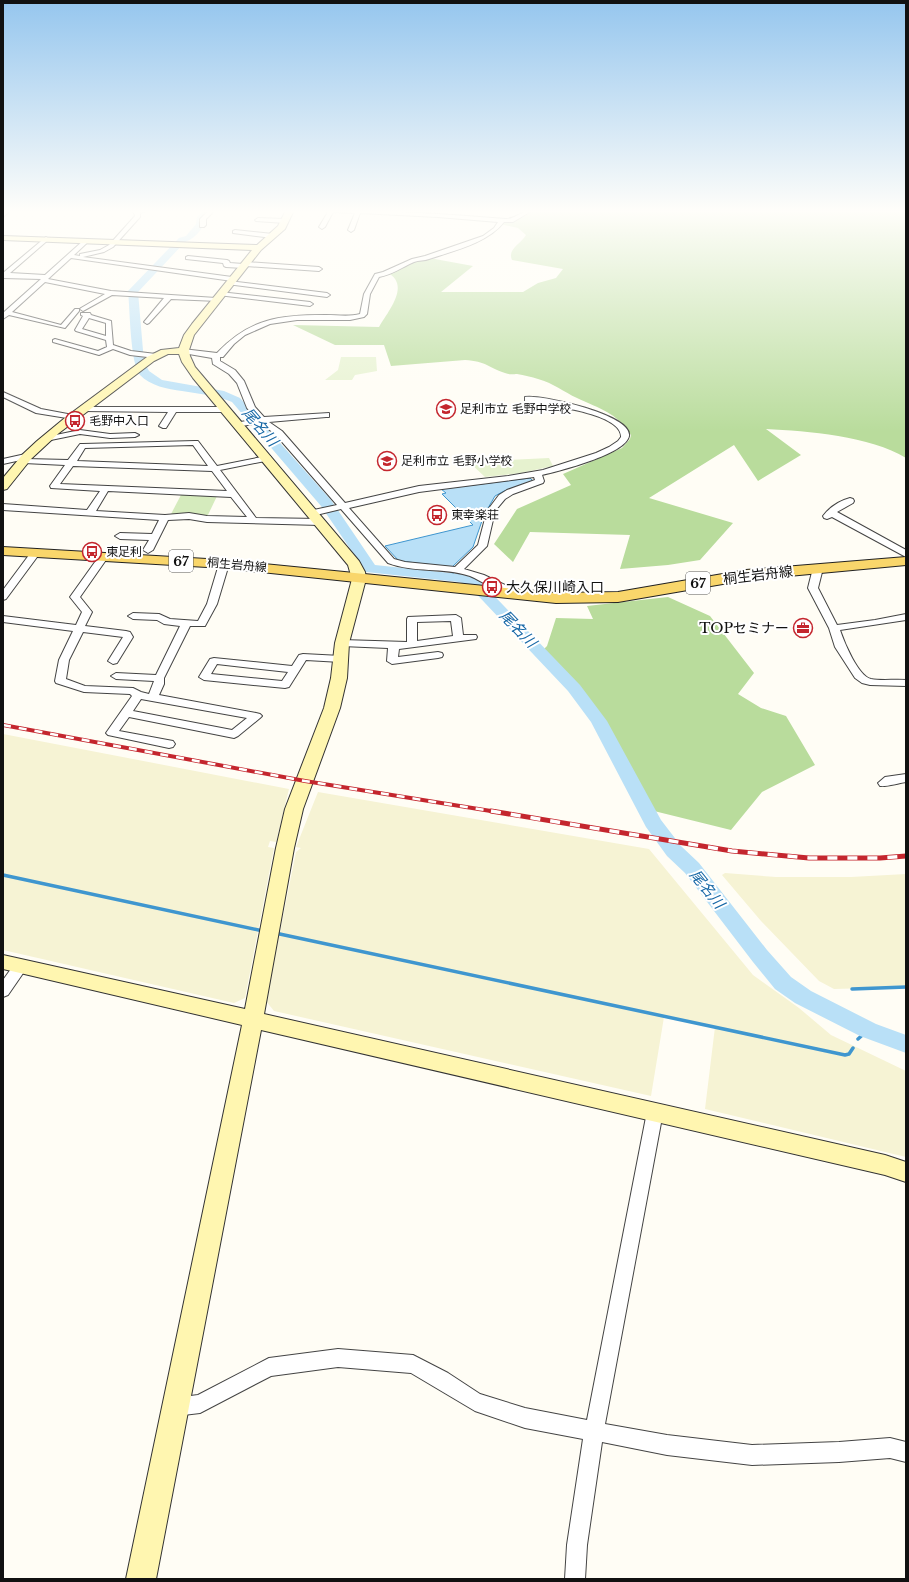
<svg xmlns="http://www.w3.org/2000/svg" width="909" height="1582" font-family="'Libre Baskerville','Noto Sans JP',serif">
	<style>
		.farmland { fill: #f6f3d4 }
		.green { fill: #d5ebbd }
		.forest { fill: #b9dc9c }
		.pitch { fill: #e6f2cf }
		.water { fill: #b9e0f7; stroke: #3f96cf }
		.lines { fill: none; stroke-linecap: round; stroke-linejoin: round }
		.stream-far1 { stroke: #3f96cf; stroke-width: 2.5 }
		.stream { stroke: #3f96cf; stroke-width: 3.5 }
		.river { fill: #b9e0f7; fill-rule: evenodd }
		.street-casing { stroke: #444; stroke-width: 2 }
		.secondary-casing { stroke: #333; stroke-width: 2 }
		.primary-casing { stroke: #222; stroke-width: 2 }
		.street { fill: #fff; fill-rule: evenodd }
		.secondary { fill: #fff6b0; fill-rule: evenodd }
		.primary { fill: #f9d66b; fill-rule: evenodd }
		.rail-far1-casing { stroke: #c4262e; stroke-width: 4 }
		.rail-casing { stroke: #c4262e; stroke-width: 5 }
		.rail-far1 { stroke: #fff; stroke-width: 2.5; stroke-dasharray: 8; stroke-linecap: butt }
		.rail { stroke: #fff; stroke-width: 3.5; stroke-dasharray: 10; stroke-linecap: butt }
		.labels { text-anchor: middle; stroke-width: 4; stroke-linejoin: round; paint-order: stroke }
		.far-poi-label { font-size: 12px; fill: #111; stroke: #fff; text-anchor: start }
		.far-street-label { font-size: 12px; fill: #111; stroke: #fff }
		.shield { fill: #fff; stroke: #585858; stroke-width: 1 }
		.shield-label { font-size: 13px; font-weight: bold; fill: #111 }
		.street-label { font-size: 14px; fill: #111; stroke: #fff }
		.poi-label { font-size: 14px; fill: #111; stroke: #fff; text-anchor: start }
		.water-label { font-size: 15px; font-style: italic; fill: #1768a6; stroke: #fff }
	</style>
	<rect width="100%" height="100%" fill="#fffdf5"/>
	<path class="farmland" d="M3,734L289,789L276,842L270,841L268,847L274,848L245,998L234,1003L3,950Z
		M318,792L649,849L753,975L799,1008L831,1035L906,1071V1157L705,1109L715,1027L664,1017L651,1096L274,1011L266,1001L296,852L301,848L296,847Z
		M725,873L776,877H851L906,874V987L834,989L819,981L761,921L722,875Z"/>
	<path class="green" d="M182,493L218,494L207,517L170,516Z"/>
	<path class="forest" d="M531,210H906V458C870,436 808,431 766,429L801,455L758,481L734,445L649,498L733,523L700,560L668,565L620,569L630,535L530,532L513,562L494,544L517,509L571,485L563,474L622,448L630,439L631,435C616,412 600,409 577,398C564,392 553,383 538,379C532,377 524,375 517,374C514,374 509,375 505,373C489,368 486,361 465,360L391,366L384,345H335L293,325L379,327C388,311 412,284 386,272L424,257L473,266L441,292H523L538,283L556,278L563,269L512,260C507,249 521,244 526,235L518,228L500,224Z
		M668,597L710,616L754,673L738,694L761,708L786,716L815,765L762,792L731,830L654,811L602,721C585,695 564,673 543,650L547,646L556,618L593,619L587,606Z"/>
	<path class="pitch" d="M341,357H376L377,371L355,375L352,380H325L338,370Z
		M549,458L553,466L521,473L485,477L469,462Z"/>
	<path class="water" d="M530,478L533,481L504,491L495,496L484,515L473,547L452,567L399,561L385,546L473,525L442,494L446,493L441,489Z"/>
	<g class="lines">
		<path class="stream-far1" d="M452,577L453,572"/>
		<path class="stream" d="M3,875L263,931
			M275,933L845,1055L849,1054L853,1048
			M852,989L906,987
			M858,1039L868,1030"/>
		<path class="river" d="M204,210H213L204,220C204,229 194,239 185,242L138,292L144,362L149,371L162,380L224,391L240,398L331,500L375,565L460,574L478,579L580,685L607,721L661,820L681,846L699,863L767,950L791,977L811,991L876,1024L906,1035V1053L860,1036L795,1003L775,989L753,962L685,873L667,856L646,827L591,722L568,691L468,585L459,582L366,572L321,506L232,402C216,395 199,394 182,391C168,389 150,386 140,375C130,364 130,308 128,291L179,238L186,236L196,224L197,217Z"/>
		<defs>
			<path id="street" d="M5,210H11L3,217V212Z
				M129,210H151L140,213V217L113,247L104,252L83,257L232,277L235,279L232,281L71,258L48,279L111,291L216,298L218,299V301L171,299L149,323L147,324L144,322L164,298L112,295L83,311L80,309L81,308L105,294L45,282L12,312L61,325L75,309H79V311L65,328L9,315L3,319V313L41,279L3,278V273L46,237L49,239L48,240L10,273L45,275L84,240L89,241L74,255L80,256V254L100,250L109,245L135,216L134,213Z
				M209,210H215L206,219V225L204,227H200V219Z
				M324,210C385,210 445,214 506,219C516,219 522,210 533,210L513,222H504C488,243 453,251 429,259C424,261 419,260 414,262C402,267 392,275 379,277L370,294L367,314L364,317L350,320H297L270,324L245,335L234,344L223,357H220V361L235,370L244,381L255,407L264,417L329,413V417H326L269,422L282,431L345,503L419,486L508,476L543,470L596,453L609,447L618,441L621,437C622,412 543,405 525,401V397C541,394 633,415 629,436C626,454 559,471 542,475L544,481L543,483L513,494L505,499L495,511L487,546L464,569L484,575L518,591L520,593L518,595C507,598 482,581 470,576C443,567 414,573 388,563L341,509L312,516L309,515L308,513L309,511L337,505L276,435L261,423L235,427V423L257,419L247,408L237,383L229,374L213,364L212,358L183,353L179,351L183,349L217,353C250,318 280,315 326,315C337,315 349,317 360,314L364,294L375,274L383,272L412,259L425,256L483,236L494,228L498,222L438,217L360,213L354,230L351,232L348,230L355,213L333,212L325,227L322,229L319,227L328,212ZM534,477L535,480L507,490L499,495L487,511L478,545L455,567L405,562L394,559L349,508L419,492Z
				M258,218L285,219L288,221L285,223L256,221L255,220Z
				M235,230L273,234L276,236L273,238L233,233V231Z
				M188,256L227,260L229,261L230,263L243,264L246,262L319,267L322,269L319,271L246,266L243,268L226,267L224,266L223,263L186,259V257Z
				M229,281L327,293L330,295L327,297L227,284V282Z
				M220,292L310,302L313,304L310,306L218,295V293Z
				M81,313H90L91,315L111,321L113,345L131,351L156,354L160,356L156,358L130,355L113,349L99,355L53,342V340L55,339L98,351L107,347L106,340L76,331L75,330L83,316L81,315ZM89,318L106,323V336L82,329Z
				M3,392L41,409L73,415L77,417L73,419L36,413L3,397Z
				M81,407H220L229,410L225,412H176L166,428H163L159,426L168,412L84,411H81Z
				M80,430L110,434L135,433L139,435L135,437L110,438L80,434L46,441L42,439L46,437Z
				M195,441H198L217,466L267,456H270L271,458L270,460L220,470L256,518L320,519L324,522L320,525L207,522L189,519L168,520L153,550L148,553L143,550L149,540L120,539L115,536L120,533L152,534L159,520L3,510V504L87,510L100,491L51,488L50,486L65,465L24,463H21V460L3,464V459L30,453L34,455L26,459L68,460L80,444H83ZM193,445L208,466L77,461L85,448ZM73,466L212,471L227,491L60,484ZM108,491L231,497L247,517L207,516L189,513L165,515L96,511Z
				M850,498L853,499L854,501L853,503L837,512L906,550V557L832,517L827,519L824,518L823,516C829,508 839,501 850,498Z
				M35,550L40,553L6,599L3,600V590L32,551Z
				M103,554L108,557L80,597L92,612L85,626L126,631L130,632L133,637L117,663L113,664L108,661L123,637L83,632L69,660L66,679L85,686L133,688L141,692L149,694L154,681L116,679L111,676L116,673L156,675L180,626L164,624L157,620L133,619L128,616L133,613L159,614L170,619L198,621L207,604L219,564L224,561L229,564L217,604L205,626H190L164,678V684L159,695L256,713L260,714L262,716L260,718L238,736L234,738L129,717L119,731L173,741L175,744L173,747L169,748L108,735L106,733L132,696L130,694L84,692L56,683L55,681L59,660L73,631L3,622V616L76,625L82,612L70,597L100,555ZM141,699L152,701L247,718L232,730L133,711Z
				M818,565L823,568L818,588L837,625L875,620L906,614V620L840,630C844,642 858,676 871,679C882,681 895,679 906,680V686L870,685L862,683L855,678L835,647L829,628L808,588L813,568Z
				M456,615L461,618L463,635H476L477,637L476,639L399,649L398,657L438,652L442,653L443,655L442,657L438,658L392,664L387,661L388,648L342,646L337,643L342,640L407,642V619L408,617ZM451,621L453,636L417,641V622Z
				M303,654L341,656L346,659L341,662L306,660L289,687L285,688L204,680L199,677L210,659L214,658L292,666L299,655ZM217,664L288,672L282,681L211,674Z
				M906,774V782C899,783 886,787 880,786L878,783L885,777Z
				M21,961L26,962L28,966L8,995L3,997V980L16,962Z
				M655,1105L661,1107L663,1112L605,1424L667,1435L752,1445L839,1442L890,1438L906,1442V1462L890,1458L839,1462L752,1465L667,1455L602,1442L587,1545L585,1579H565L567,1545L583,1439L525,1428L475,1411L411,1373L338,1367L271,1376L200,1413L175,1416L168,1414L166,1407L168,1400L175,1398L198,1395L269,1358L338,1349L413,1355L448,1373L480,1394L525,1408L587,1420L647,1112L649,1107Z"/>
			<path id="secondary" d="M286,210H294L285,229L261,250L194,335L189,350L190,356L195,367L359,561L365,572L366,579L349,643L347,678L340,708L303,809L294,848L264,1014L885,1155L906,1162V1182L885,1175L261,1030L156,1579H126L242,1025L3,969V955L245,1009L276,848L285,809L324,708L331,678L335,643L352,579L348,565L193,378L182,362L179,354H168L154,361L59,433L31,459L7,489L3,490V478L23,454L37,441L66,417L147,357L161,350L179,348L184,335L192,324L252,250L3,240V236L257,245L278,226Z"/>
			<path id="primary" d="M3,547L224,560L556,593L618,592L746,570L906,557V565L746,580L618,602L556,603L224,568L3,555Z"/>
		</defs>
		<use href="#street" class="street-casing"/>
		<use href="#secondary" class="secondary-casing"/>
		<use href="#primary" class="primary-casing"/>
		<use href="#street" class="street"/>
		<use href="#secondary" class="secondary"/>
		<use href="#primary" class="primary"/>
		<defs>
			<path id="rail-far1" d="M3,725L305,781L497,812"/>
			<path id="rail" d="M491,811L732,851L809,858H880L906,856"/>
		</defs>
		<use href="#rail-far1" class="rail-far1-casing"/>
		<use href="#rail" class="rail-casing"/>
		<use href="#rail-far1" class="rail-far1"/>
		<use href="#rail" class="rail"/>
	</g>
	<linearGradient id="sky" x2="0" y2="1"><stop stop-color="#95c6ee"/><stop offset="0.49" stop-color="#fffefa"/><stop offset="1" stop-color="#fffefa" stop-opacity="0"/></linearGradient>
	<rect width="909" height="432" fill="url(#sky)"/>
	<defs>
		<symbol id="school-ring" viewBox="-11 -11 22 22"><circle r="9.5" fill="#fff" stroke="#c4262e" stroke-width="1.5"/><path d="M0-5L7-2L0 1L-7-2ZM-4 1L0 2.5L4 1V4Q0 6-4 4Z" fill="#c4262e"/></symbol>
		<symbol id="bus-ring" viewBox="-11 -11 22 22"><circle r="9.5" fill="#fff" stroke="#c4262e" stroke-width="1.5"/><path d="M-5-6H5V4H4V6H2V4H-2V6H-4V4H-5ZM-3.5-4V0h7V-4ZM-3.5 1.2v1.5H-2V1.2ZM2 1.2v1.5H3.5V1.2Z" fill="#c4262e"/></symbol>
		<symbol id="office-ring" viewBox="-11 -11 22 22"><circle r="9.5" fill="#fff" stroke="#c4262e" stroke-width="1.5"/><path d="M-6-3h4V-5.5h4V-3h4V5H-6ZM-1-4.5V-3h2v-1.5ZM-6 0V1H6V0Z" fill="#c4262e"/></symbol>
	</defs>
	<g fill-rule="evenodd">
		<use href="#school-ring" x="435" y="398" width="22" height="22"/>
		<use href="#bus-ring" x="64" y="410" width="22" height="22"/>
		<use href="#school-ring" x="376" y="450" width="22" height="22"/>
		<use href="#bus-ring" x="426" y="504" width="22" height="22"/>
		<use href="#bus-ring" x="81" y="541" width="22" height="22"/>
		<use href="#bus-ring" x="481" y="576" width="22" height="22"/>
		<use href="#office-ring" x="792" y="617" width="22" height="22"/>
	</g>
	<g class="labels">
		<g class="far-poi-label">
			<text x="460" y="413">足利市立 毛野中学校</text>
			<text x="89" y="425">毛野中入口</text>
			<text x="401" y="465">足利市立 毛野小学校</text>
			<text x="451" y="519">東幸楽荘</text>
			<text x="106" y="556">東足利</text>
		</g>
		<g class="far-street-label">
			<text transform="translate(237 565) rotate(5)" y="4">桐生岩舟線</text>
		</g>
		<g class="shield">
			<rect x="169" y="550" width="24" height="22" rx="3"/>
			<rect x="686" y="572" width="24" height="22" rx="3"/>
		</g>
		<g class="shield-label">
			<text x="181" y="566">67</text>
			<text x="698" y="588">67</text>
		</g>
		<g class="street-label">
			<text transform="translate(758 575) rotate(-7)" y="5">桐生岩舟線</text>
		</g>
		<g class="poi-label">
			<text x="506" y="592">大久保川崎入口</text>
			<text x="789" y="633" text-anchor="end">TOPセミナー</text>
		</g>
		<g class="water-label">
			<text transform="translate(260 427) rotate(49)" y="5">尾名川</text>
			<text transform="translate(518 629) rotate(46)" y="5">尾名川</text>
			<text transform="translate(707 889) rotate(51)" y="5">尾名川</text>
		</g>
	</g>
	<rect width="909" height="1582" fill="none" stroke="#111111" stroke-width="8"/>
</svg>
